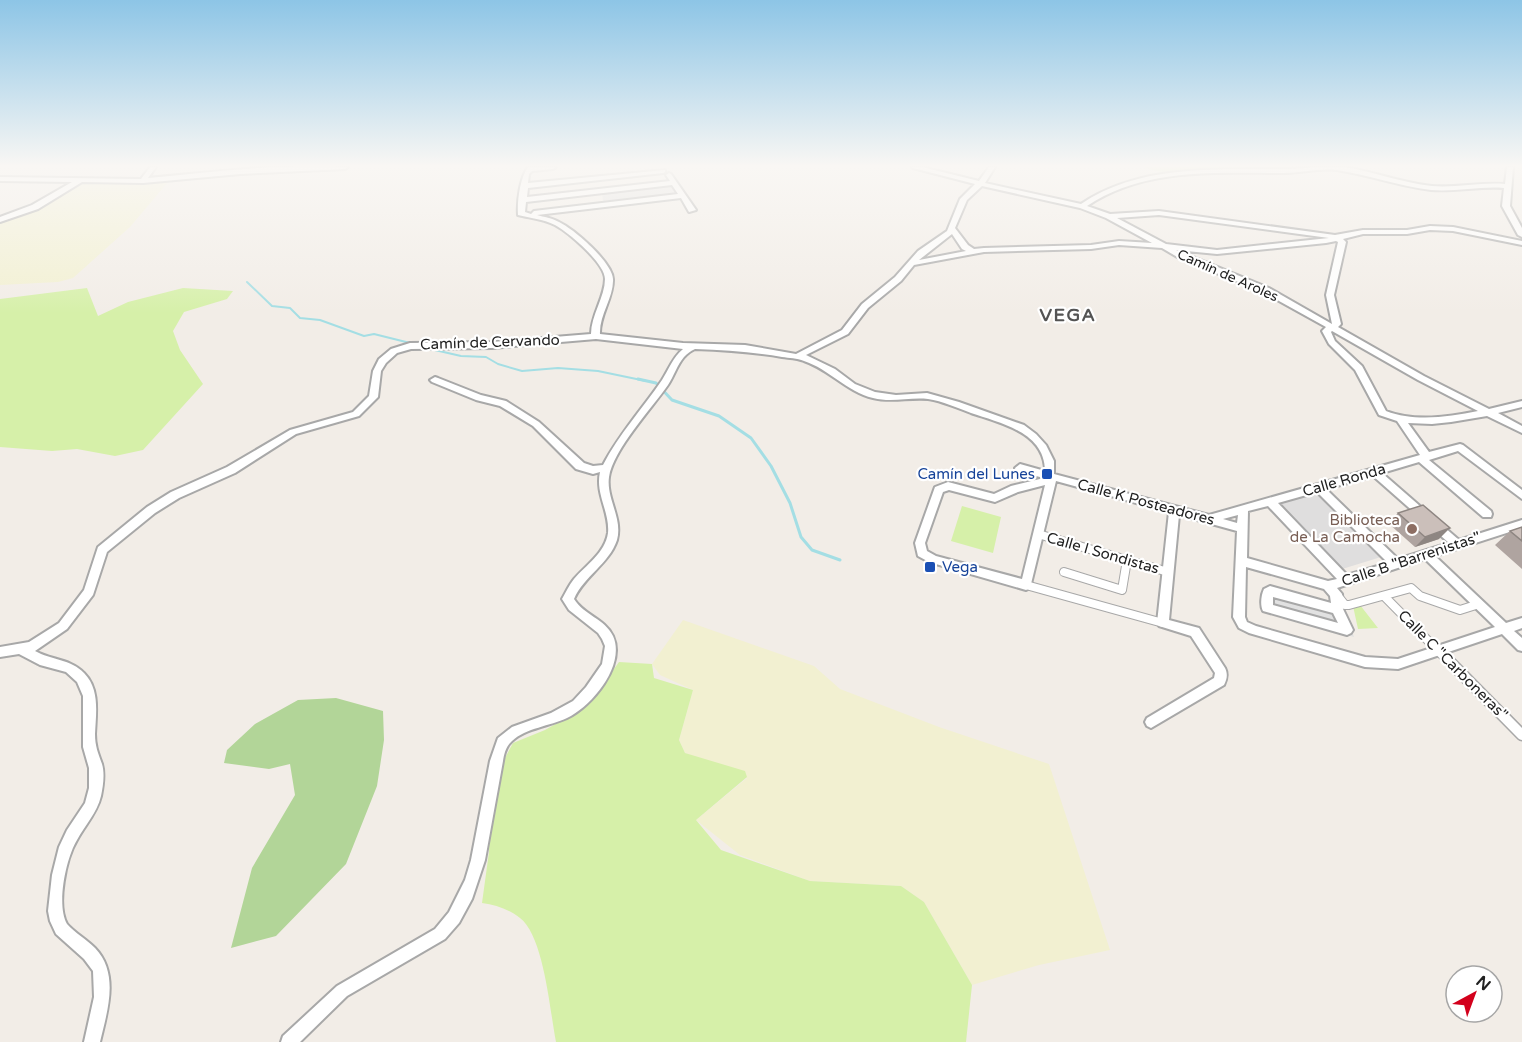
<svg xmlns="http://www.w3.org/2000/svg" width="1522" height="1042" font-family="'Varela Round',sans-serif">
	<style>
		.residential { fill: #dfdede }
		.farmland { fill: #f2f0d1 }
		.grass { fill: #d6f0a9 }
		.forest { fill: #b2d598 }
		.parking { fill: #e1e1e1 }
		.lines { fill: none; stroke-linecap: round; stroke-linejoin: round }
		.stream-far1 { stroke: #a4dee4; stroke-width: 2 }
		.stream { stroke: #a4dee4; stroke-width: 3 }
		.pedestrian-far1-casing { stroke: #a8a8a8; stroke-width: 10 }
		.pedestrian-casing { stroke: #a8a8a8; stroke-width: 13 }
		.minor-casing { stroke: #a8a8a8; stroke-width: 4 }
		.pedestrian-far1 { stroke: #fff; stroke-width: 8 }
		.pedestrian { stroke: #fff; stroke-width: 10 }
		.minor { fill: #fff; fill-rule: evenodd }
		.wall { fill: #afa4a0 }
		.shaded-wall { fill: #8e8682 }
		.building { fill: #cbbfba; stroke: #8e8682; stroke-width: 1.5 }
		.transit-dot { fill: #1a4fb4; stroke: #fff; stroke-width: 2 }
		.education-dot { fill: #8d6e63; stroke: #fff; stroke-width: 2 }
		.labels { text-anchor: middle; stroke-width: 4.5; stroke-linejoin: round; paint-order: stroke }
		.far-street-label { font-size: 14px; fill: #212121; stroke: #fff }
		.street-label { font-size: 15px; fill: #212121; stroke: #fff }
		.transit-label { font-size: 15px; fill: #164399; stroke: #fff; text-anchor: end }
		.education-label { font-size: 15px; fill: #785e54; stroke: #fff; text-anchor: end }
		.far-district-label { font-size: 18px; font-weight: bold; letter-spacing: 1.5px; fill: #545454; stroke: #fff }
	</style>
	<rect width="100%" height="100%" fill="#f2ede7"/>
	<path class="residential" d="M674,184L679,193L603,201L602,192Z
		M1315,492L1370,548L1381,557L1339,570L1276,504Z"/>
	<path class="farmland" d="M81,182H168L130,227L73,278L58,282L0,285V222Z
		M683,620L814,666L840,689L939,727L1049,764L1110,950L1039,965L972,985L924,902L901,886L810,881L740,855L696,820L747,778L685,753L679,740L693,690L660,675L652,664Z"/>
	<path class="grass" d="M1143,167H1312C1276,171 1240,167 1203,169C1182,170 1164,176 1143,167Z
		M87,288L98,316L128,302L183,288L233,291L227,299L184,312L173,331L180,350L203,384L143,450L115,456L77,449L52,451L0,447V299Z
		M962,506L1001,517L993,553L951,541Z
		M1360,605L1378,628L1358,629L1353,606Z
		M619,662L652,664L654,678L693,690L679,740L685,753L745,771L747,777L696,820L721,850L810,881L901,886L924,902L972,985L966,1042H556C550,1012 544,936 520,918C508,909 496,905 482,903L489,852L490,786L513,743L545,730L587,706Z"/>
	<path class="forest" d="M336,698L383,711L384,740L377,786L346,864L276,936L231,948L252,868L295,795L290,764L269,769L224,763L227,750L255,724L298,700Z"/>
	<path class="parking" d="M1266,587L1343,609L1354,637L1265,610Z"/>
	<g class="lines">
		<path class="stream-far1" d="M247,282L272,306L290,308L300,318L320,320L364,336L374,334L414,344
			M426,348L461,356L486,357L498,364L522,371L558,368L598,371L646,381"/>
		<path class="stream" d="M638,379L656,383L672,400L719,416L751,438L771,466L790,503L801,537L812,550L840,560"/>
		<defs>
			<path id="pedestrian-far1" d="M1038,534L1168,572
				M1064,572L1122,590L1127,560
				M1026,585L1163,623
				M1337,595L1345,605H1349L1411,588L1420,596L1460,610L1479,604
				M1384,596L1452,665"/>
			<path id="pedestrian" d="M1451,663L1522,735"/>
			<path id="minor" d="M150,167H156L148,178C214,172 282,163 348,167L345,169L240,174L143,183L82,182L38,209L0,222V217L32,205L72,182L0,181V177L141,179Z
				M528,167H556L553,169L532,171L529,174L528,183L665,170V172L663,173L528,188L527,197L670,181L666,175L669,173L671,174L696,210L689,212L681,198L537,215C544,217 552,218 559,222C574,229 612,262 613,279C614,297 599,315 600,334L683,343L745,345L796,354L842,330L862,304L895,277L918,251L947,231L960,199L975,184L913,168L912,167H922L979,181L989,167H995L985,183L1081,204C1141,164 1214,170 1284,169C1304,169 1323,165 1343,167C1373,171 1402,183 1432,186C1456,188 1480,182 1505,184L1507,167H1513L1510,206L1522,228V237L1518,235L1502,206L1504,188C1480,186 1456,192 1431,190C1399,186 1369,175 1337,170C1319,168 1301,173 1283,173C1217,173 1145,167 1087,206L1110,214L1159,211L1335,235L1363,230H1407L1430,226L1453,227L1522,241V245L1453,231L1430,230L1407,234H1363L1343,239L1346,242L1334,295L1341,324L1338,327L1424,376L1489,409L1522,401V407L1498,413L1522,426V433L1487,416L1451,422L1432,424L1408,423L1429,452L1460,444L1463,445L1522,490V499L1458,451L1429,460L1491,511L1492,514L1491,517H1483L1419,462L1382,473L1459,540L1522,520V528L1435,556L1506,623L1522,618V628L1514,631L1522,638V651L1518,650L1502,634L1398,669L1365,667L1249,633L1239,628L1233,617L1237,531L1179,515L1169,620L1199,628L1225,668C1228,674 1227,679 1224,685L1151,728L1147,726L1145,722L1147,718L1214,678L1215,673L1191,636L1159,626L1157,623L1169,512L1056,481L1030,588L1026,590L929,562L918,556L915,543L935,487L948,482L994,494L1011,486L1044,478L1016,471L1015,468L1020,464L1045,471C1045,432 1000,423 971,413C958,408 942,401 928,399C909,397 892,403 873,398C847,392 829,369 804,361C797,358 789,358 782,357C752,352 725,350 695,349C690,351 687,354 684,357C677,365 674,376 668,385C652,408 613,450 609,477C606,499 623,518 617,540C609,564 584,576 574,599C584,615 605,619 613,636C626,665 592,706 567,718C550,726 526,728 512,741C506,746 504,754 503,761L485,860L472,899L459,923L445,939L347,996L300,1042H281L283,1036L337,986L435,929L449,912L465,880L471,860L490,761L498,738L512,727L551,713L573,701L586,687L602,664L605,646L602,639L598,633L569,610L562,599C566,592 569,585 574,579C586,565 605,553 608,533C610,512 595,494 600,472L593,474L576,469L533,426L500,406L476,400L432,382L430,380L435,377L438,378L481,395L506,401L539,422L584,463L593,466L603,465C619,434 643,408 662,380C669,369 673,357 683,349L596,339L492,348L411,349L397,353L386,363L381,371L378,397L359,416L296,434L235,473L179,498L155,513L107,552L93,595L67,629L35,651C51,660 71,659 84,673C100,689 96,713 95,734C95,746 98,753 102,764C105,774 103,786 101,796C97,813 85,825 77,840C66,858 56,905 67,924C75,933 86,939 95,948C120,974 107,1012 100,1042H84L94,997L93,971L84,959L56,934L50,921L48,911L52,875L59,847L67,830L85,803L89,788V768L83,747V696L77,682L66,672L40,665L19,654L0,657V647L29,642L59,623L84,590L98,547L147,507L171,492L227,467L290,430L353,412L369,396L373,371L379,359L391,349L410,343L492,342L591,334C591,315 605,297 605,279C605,263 568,232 555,225C543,219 530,218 518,215C517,201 520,178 528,167ZM672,185L678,194L534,211L531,214L525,212L526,202ZM982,186L1080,208L1106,218L1152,243L1119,241L1091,245L984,248L974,249L968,245L955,228L967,200ZM1159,215L1329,238L1217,250L1166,244L1117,218ZM952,234L962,249L966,251L919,260ZM1336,241L1338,242L1326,295L1332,324L1269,288L1176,250L1217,254L1326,243ZM1119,245L1162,248L1179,258L1263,292L1326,327L1322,331L1329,344L1355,370L1379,415L1397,421L1420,455L1209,515L1054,474V461L1046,445L1036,434L1024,425L959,402L927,393L896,395L875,392L855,384L835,369L806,355L848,334L868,308L901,281L914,265L984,252L1091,249ZM1332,331L1418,380L1478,411C1448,417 1415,422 1386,411L1362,366L1335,341L1331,332ZM1373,476L1449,543L1398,559L1326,489ZM1045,485L1022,579L936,556L927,551L925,543L943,492L949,490L995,502L1018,492ZM1317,492L1388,563L1347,575L1278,503ZM1268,506L1337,579L1328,581L1247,558L1248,511ZM1238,515L1237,523L1223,519ZM1425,559L1495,627L1398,659L1365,657L1256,626L1247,622L1245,617L1246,567L1324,589L1330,596L1331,603L1270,586L1264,589C1261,595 1260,606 1263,611L1347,635L1351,633L1353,630L1343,609L1342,594L1337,588ZM1273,597L1333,613L1338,623L1273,605Z"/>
		</defs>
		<use href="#pedestrian-far1" class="pedestrian-far1-casing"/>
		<use href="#pedestrian" class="pedestrian-casing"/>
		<use href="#minor" class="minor-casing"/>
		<use href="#pedestrian-far1" class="pedestrian-far1"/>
		<use href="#pedestrian" class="pedestrian"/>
		<use href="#minor" class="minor"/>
	</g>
	<path class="wall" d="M1398,513L1439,539L1415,547L1388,523Z
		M1522,527V569L1495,545L1510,531Z"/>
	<path class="shaded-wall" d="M1450,528L1439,539L1415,547L1425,537Z"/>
	<path class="building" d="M1423,505L1450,528L1425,537L1398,513Z
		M1522,527V541L1510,531Z"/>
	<linearGradient id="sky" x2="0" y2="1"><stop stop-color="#8dc5e6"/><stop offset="0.53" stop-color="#f9f7f4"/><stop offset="1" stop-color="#f9f7f4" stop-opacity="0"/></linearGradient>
	<rect width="1522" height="313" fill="url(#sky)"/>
	<g class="transit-dot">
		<rect x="1041" y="468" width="12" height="12" rx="3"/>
		<rect x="924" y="561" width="12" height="12" rx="3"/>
	</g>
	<circle class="education-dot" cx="1412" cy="529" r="6"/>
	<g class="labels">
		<g class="far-street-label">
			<text transform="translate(1228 275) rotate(24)" y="5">Camín de Aroles</text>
		</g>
		<g class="street-label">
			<text transform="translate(490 342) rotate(-2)" y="5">Camín de Cervando</text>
			<text transform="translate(1344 480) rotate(-16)" y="5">Calle Ronda</text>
			<text transform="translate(1146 502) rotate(15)" y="5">Calle K Posteadores</text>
			<text transform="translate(1103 553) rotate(16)" y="5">Calle I Sondistas</text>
			<text transform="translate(1411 559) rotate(-18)" y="5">Calle B "Barrenistas"</text>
			<text transform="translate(1453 665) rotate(45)" y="5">Calle C "Carboneras"</text>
		</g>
		<g class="transit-label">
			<text x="1035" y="479">Camín del Lunes</text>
			<text x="942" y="572" text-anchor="start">Vega</text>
		</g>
		<g class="education-label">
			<text x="1400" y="525">Biblioteca<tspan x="1400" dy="17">de La Camocha</tspan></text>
		</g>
		<g class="far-district-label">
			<text x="1068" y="321">VEGA</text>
		</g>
	</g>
	<g transform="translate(1474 994) rotate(41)"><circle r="28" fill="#ffffff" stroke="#a6a6a6" stroke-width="1.5"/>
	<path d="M0-4.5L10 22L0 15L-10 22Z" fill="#d3001c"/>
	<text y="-9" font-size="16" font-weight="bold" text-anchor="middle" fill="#212121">N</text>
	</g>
</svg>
